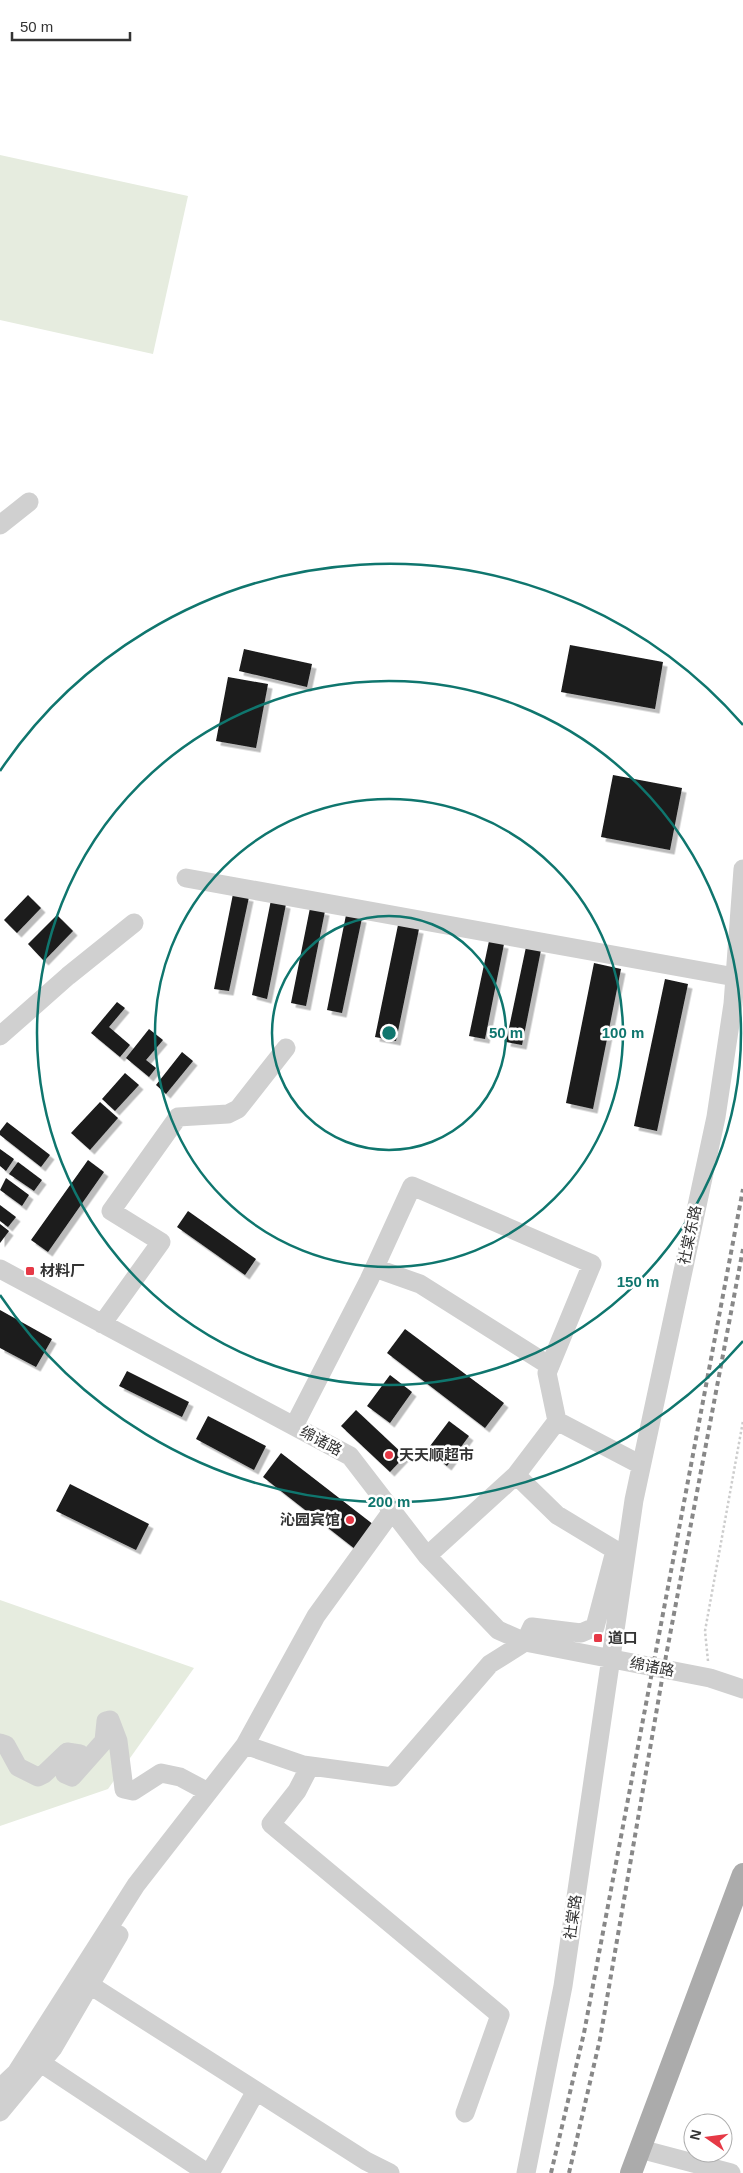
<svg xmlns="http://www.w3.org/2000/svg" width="743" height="2173" font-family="Helvetica,'Noto Sans SC',sans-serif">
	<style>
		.green { fill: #e6ecdf }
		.building { fill: #1a1a1a; filter: url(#shadow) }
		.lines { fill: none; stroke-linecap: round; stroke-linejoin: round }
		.path { stroke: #cdcdcd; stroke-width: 2.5; stroke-dasharray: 2.5 2.5; stroke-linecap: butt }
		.minor { stroke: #d0d0d0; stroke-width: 19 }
		.major { stroke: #ababab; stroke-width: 22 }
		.rail { stroke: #888; stroke-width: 4; stroke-dasharray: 5 4; stroke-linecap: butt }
		.ring { fill: none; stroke: #0f766e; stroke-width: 2.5 }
		.poi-dot { fill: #e63946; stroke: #fff; stroke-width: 2 }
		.labels { text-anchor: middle; stroke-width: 5; stroke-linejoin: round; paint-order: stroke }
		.street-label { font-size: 15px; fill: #333; stroke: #fff }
		.poi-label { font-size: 15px; font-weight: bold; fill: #333; stroke: #fff; text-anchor: start }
		.centre { fill: #0f766e; stroke: #fff; stroke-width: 2.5 }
		.ring-label { font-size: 15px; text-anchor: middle; font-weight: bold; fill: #0f766e; stroke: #fff; stroke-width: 5; stroke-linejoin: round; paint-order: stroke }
	</style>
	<defs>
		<filter id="shadow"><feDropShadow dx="4.5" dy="4.5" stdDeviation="0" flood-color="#0004"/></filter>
	</defs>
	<rect width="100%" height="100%" fill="#fff"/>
	<path class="green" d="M0,155L188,196L153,354L0,320Z
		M0,1600L194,1668L108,1789L0,1826Z"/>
	<path class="building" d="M570,645L663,662L655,709L561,692Z
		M244,649L312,664L307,687L239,671Z
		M228,677L268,684L256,748L216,741Z
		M613,775L682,788L670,850L601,837Z
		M233,894L249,897L229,991L214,989Z
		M28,895L41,908L17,933L4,920Z
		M271,900L286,904L267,999L252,995Z
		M310,908L325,911L306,1006L291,1003Z
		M57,915L73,931L44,961L28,944Z
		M346,915L362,918L342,1013L327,1010Z
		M398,925L419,929L396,1041L375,1037Z
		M489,941L504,944L485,1039L469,1036Z
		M526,947L541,950L522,1045L506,1042Z
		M594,963L621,969L593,1109L566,1103Z
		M665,979L688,984L657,1131L634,1126Z
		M117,1002L125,1008L109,1027L130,1045L120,1057L91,1033Z
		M149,1029L163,1040L146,1060L156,1068L149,1077L126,1058Z
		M182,1052L193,1061L166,1094L156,1085Z
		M125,1073L139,1085L115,1111L102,1099Z
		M100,1102L118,1118L90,1150L71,1133Z
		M7,1122L50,1155L41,1167L0,1135V1131Z
		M0,1149L14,1159L6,1171L0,1166Z
		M88,1160L104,1172L48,1252L31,1240Z
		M18,1162L42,1180L34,1191L9,1174Z
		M6,1178L29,1195L22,1206L0,1190Z
		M0,1205L16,1217L8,1227L0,1221Z
		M188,1211L256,1259L245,1275L177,1227Z
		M0,1224L9,1231L0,1243Z
		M0,1310L52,1339L36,1367L0,1348Z
		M405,1329L504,1403L485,1428L387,1353Z
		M127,1371L189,1402L182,1417L119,1386Z
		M390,1375L412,1392L390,1423L367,1406Z
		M356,1410L405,1456L390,1472L341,1426Z
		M208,1416L266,1446L254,1470L196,1439Z
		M449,1421L469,1436L447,1466L427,1450Z
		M281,1453L374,1525L355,1549L263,1477Z
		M70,1484L149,1524L136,1550L56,1511Z"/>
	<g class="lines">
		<path class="path" d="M708,1661L705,1631L743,1421"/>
		<path class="minor" d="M0,525L29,502
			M186,878L735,977
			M0,1036L68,976L134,923
			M375,1268L420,1284L550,1366
			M0,1269L350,1456L427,1556L498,1630L525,1642L710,1678L743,1689
			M102,1324L161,1242L111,1211L178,1117L228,1114L238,1109L286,1048
			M294,1426L369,1280L412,1186L592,1264L547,1373L557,1421L641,1465
			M516,1475L557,1515L625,1556
			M427,1556L516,1475L557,1421
			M0,1743L6,1745L18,1767L38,1777L44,1774L67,1752L80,1754L65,1774L72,1777L104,1741L106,1721L110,1720L118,1741L124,1789L133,1791L161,1773L180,1777L208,1792
			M245,1745L303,1765L392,1777L490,1664L525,1642L532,1627L581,1633L595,1627L614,1555
			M310,1766L297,1791L271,1824L500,2015L465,2113
			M90,1985L366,2161L390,2173
			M41,2063L207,2173
			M0,2088L16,2073L136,1885L245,1745L316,1616L392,1511
			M0,2112L53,2048L119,1935
			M640,2149L731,2173
			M210,2173L256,2091
			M526,2173L563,1986L634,1500L716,1117L733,1004L743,869"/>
		<path class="major" d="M631,2173L743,1874"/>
		<path class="rail" d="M551,2173L584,2033L743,1189
			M569,2173L600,2039L666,1656L743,1249"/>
	</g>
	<g class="ring">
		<circle cx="389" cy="1033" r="117"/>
		<circle cx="389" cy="1033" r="234"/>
		<circle cx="389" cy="1033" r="352"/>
		<path d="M743 1341A469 469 0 0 1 0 1295M0 771A469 469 0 0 1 743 725"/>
	</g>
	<g class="poi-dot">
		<rect x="25" y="1266" width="10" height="10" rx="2.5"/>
		<circle cx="389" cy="1455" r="5"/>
		<circle cx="350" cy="1520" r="5"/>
		<rect x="593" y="1633" width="10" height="10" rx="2.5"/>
	</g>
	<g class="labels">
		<g class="street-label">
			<text transform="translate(690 1235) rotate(-78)" y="5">社棠东路</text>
			<text transform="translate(321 1441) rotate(28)" y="5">绵诸路</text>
			<text transform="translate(652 1667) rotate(11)" y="5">绵诸路</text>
			<text transform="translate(573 1917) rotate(-82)" y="5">社棠路</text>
		</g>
		<g class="poi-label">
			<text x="40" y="1276">材料厂</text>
			<text x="399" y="1460">天天顺超市</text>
			<text x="340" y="1525" text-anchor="end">沁园宾馆</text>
			<text x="608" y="1643">道口</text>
		</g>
	</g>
	<circle cx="389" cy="1033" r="8" class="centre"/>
	<g class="ring-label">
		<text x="506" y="1038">50 m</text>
		<text x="623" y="1038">100 m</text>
		<text x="638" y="1287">150 m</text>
		<text x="389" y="1507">200 m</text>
	</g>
	<g transform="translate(708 2138) rotate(284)"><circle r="24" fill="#ffffff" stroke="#adadad"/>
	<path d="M0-4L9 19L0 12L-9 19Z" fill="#e63946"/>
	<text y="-8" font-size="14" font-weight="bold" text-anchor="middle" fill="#333333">N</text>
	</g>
	<path d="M12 32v8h118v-8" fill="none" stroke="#333333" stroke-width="2.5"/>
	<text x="20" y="32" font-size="15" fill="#333333" stroke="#ffffff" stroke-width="4" paint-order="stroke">50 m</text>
</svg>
